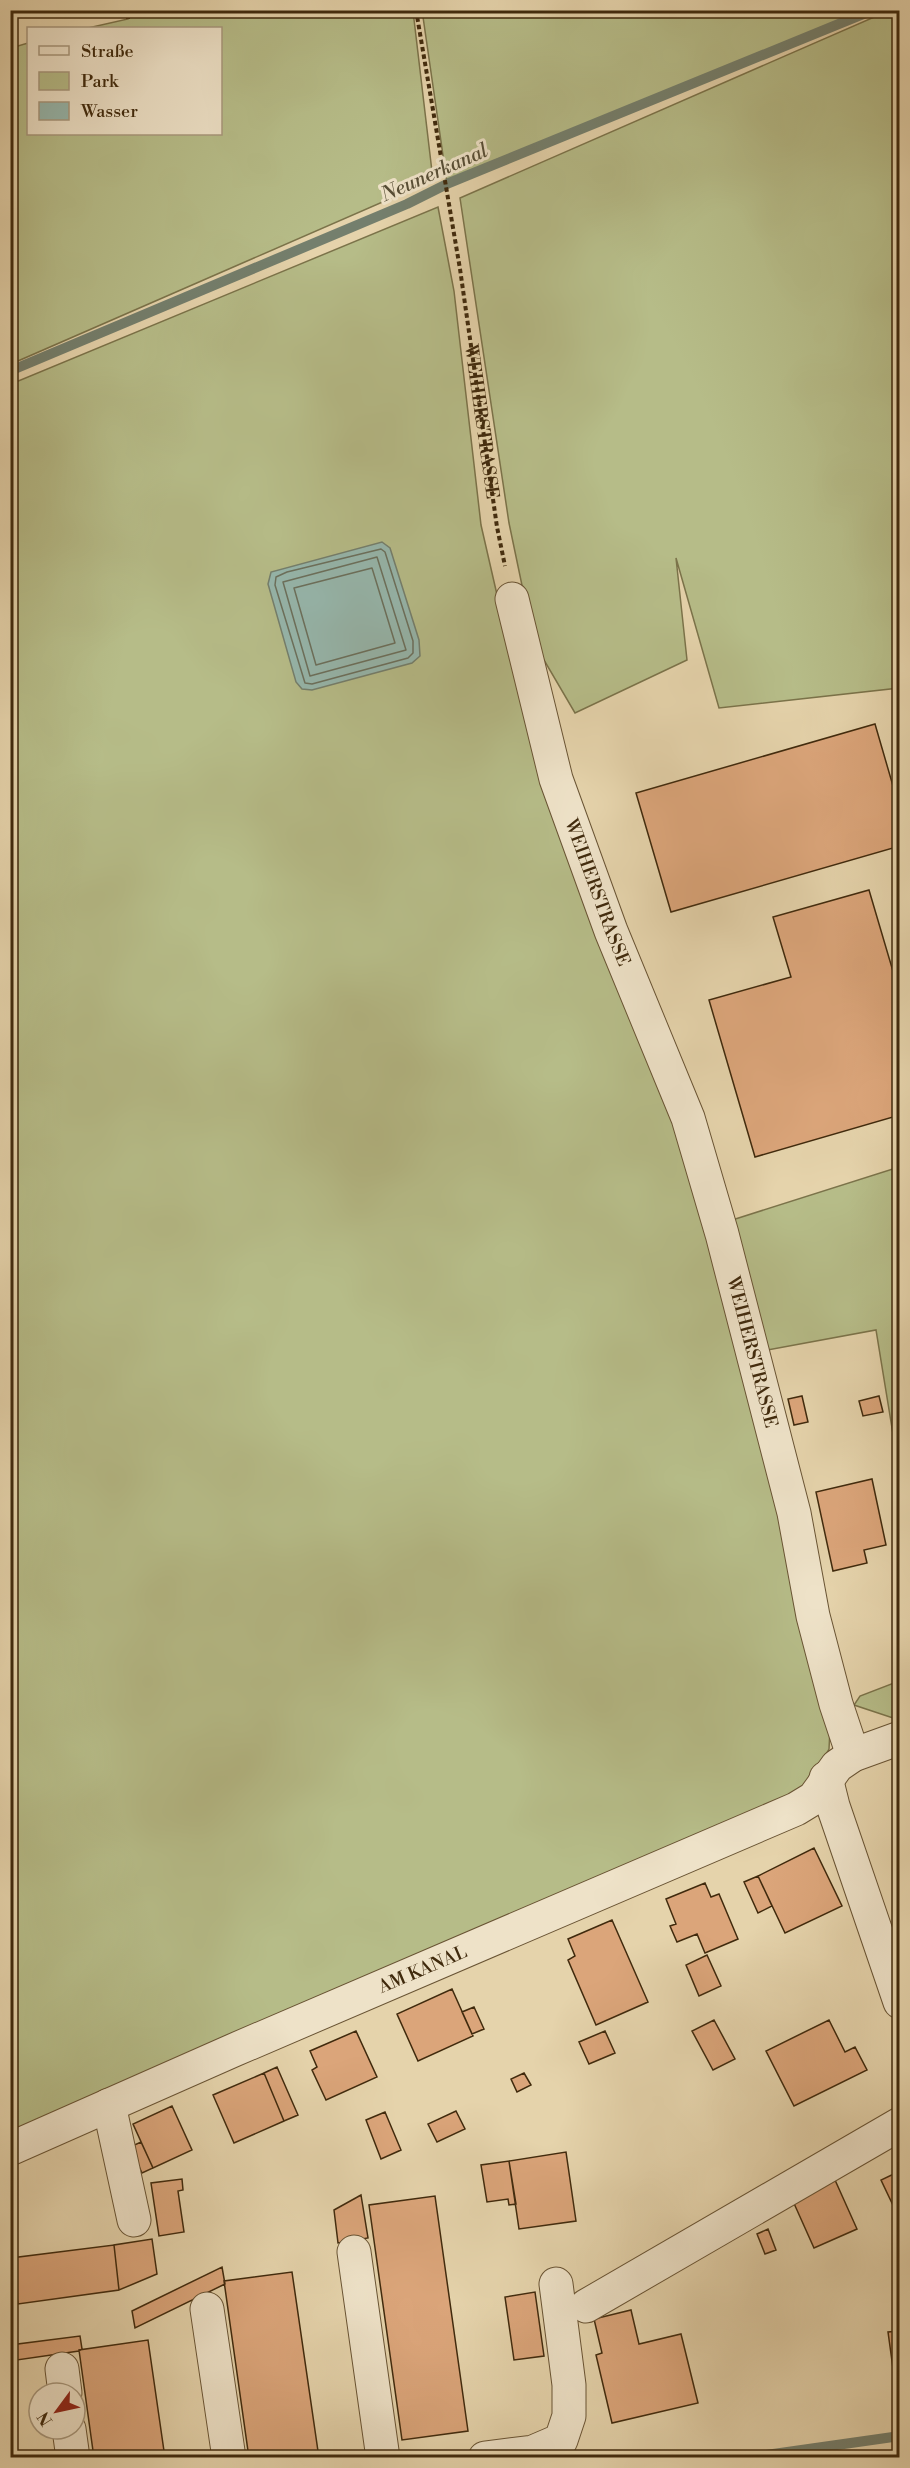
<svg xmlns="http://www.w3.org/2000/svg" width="910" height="2468" font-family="'Libre Bodoni',serif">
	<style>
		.green { fill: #b6bc88; stroke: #7b734a; stroke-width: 1.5 }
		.water { fill: #96b7ad; stroke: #747f6d; stroke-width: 1.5 }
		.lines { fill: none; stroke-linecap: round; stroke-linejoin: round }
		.shore { stroke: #6b705d; stroke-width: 1.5 }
		.stream { stroke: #747f6d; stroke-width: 10 }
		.building { fill: #dba57a; stroke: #402a0d; stroke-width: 1.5 }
		.minor-casing { stroke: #695434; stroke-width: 35 }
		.path { stroke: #402a0d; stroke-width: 4; stroke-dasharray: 4.5 3; stroke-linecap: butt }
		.minor { stroke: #eee2c8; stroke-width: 33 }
		.labels { text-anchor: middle; stroke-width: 6; stroke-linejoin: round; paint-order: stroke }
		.street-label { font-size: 18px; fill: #402a0d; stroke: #eee2c8 }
		.water-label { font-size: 20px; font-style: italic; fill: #564d35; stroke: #eee2c8 }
	</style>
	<rect width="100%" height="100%" fill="#e5d3ab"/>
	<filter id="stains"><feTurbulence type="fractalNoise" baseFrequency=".00333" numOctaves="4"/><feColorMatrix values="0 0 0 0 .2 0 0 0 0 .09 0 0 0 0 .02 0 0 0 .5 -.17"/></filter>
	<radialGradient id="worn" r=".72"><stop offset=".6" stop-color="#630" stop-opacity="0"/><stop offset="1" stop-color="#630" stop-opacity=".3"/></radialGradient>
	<path class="green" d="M422,10H869V11L447,183Z
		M128,11H413L433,180L11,364V48L28,43V134H220V28H88L128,19Z
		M888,11H899V688L719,708L676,558L687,660L575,713L534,643L509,523L460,198Z
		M438,207L454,291L481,525L509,647L688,1118L830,1729L829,1749L796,1809L11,2150V384Z
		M899,1167V1471L876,1330L762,1351L729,1221Z
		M899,1681V1720L854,1705L860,1696Z"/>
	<path class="water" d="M382,542L390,548L419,640L420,656L412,663L312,690L302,689L296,682L268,584L271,572Z"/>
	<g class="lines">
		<path class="shore" d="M381,549L385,552L413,641V653L408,658L312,684L305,683L275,585L276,577L287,572Z
			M377,557L406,650L310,676L283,582Z
			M372,568L395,643L316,665L294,588Z"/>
		<path class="stream" d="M10,371L407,204L449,183L873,10
			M745,2458L900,2436"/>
	</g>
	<path class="building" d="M875,724L900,810V846L671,912L636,793Z
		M869,890L900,995V1115L755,1157L709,1000L791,977L773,917Z
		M802,1396L808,1422L794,1425L788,1399Z
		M879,1396L883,1412L863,1416L859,1401Z
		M872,1479L886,1545L864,1550L867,1563L833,1571L816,1492Z
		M814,1848L842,1906L785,1933L758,1876Z
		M758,1876L772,1906L758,1913L744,1882Z
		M705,1883L711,1897L719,1894L738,1939L705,1953L697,1934L677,1942L670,1926L676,1924L666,1899Z
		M612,1920L648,2002L596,2025L568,1960L575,1956L568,1939Z
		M707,1955L721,1986L699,1996L686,1965Z
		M452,1989L473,2036L418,2061L397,2014Z
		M474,2007L484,2029L472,2034L462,2012Z
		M714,2020L735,2059L713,2070L692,2031Z
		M829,2020L845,2052L855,2047L867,2070L794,2106L766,2051Z
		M356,2031L377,2077L326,2100L312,2070L317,2067L310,2051Z
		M605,2031L615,2053L589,2064L579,2042Z
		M277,2067L298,2115L284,2121L264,2073Z
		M264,2073L284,2121L234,2143L213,2095Z
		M524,2073L531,2085L517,2092L511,2079Z
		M172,2106L192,2150L153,2168L133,2124Z
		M456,2111L465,2129L437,2142L428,2124Z
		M385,2112L401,2150L381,2159L366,2120Z
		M141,2142L153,2168L142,2173L130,2147Z
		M566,2152L576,2221L519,2229L509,2161Z
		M509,2161L516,2204L509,2205L508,2199L487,2202L481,2165Z
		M900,2171V2220L881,2180Z
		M182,2179L183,2190L178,2191L184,2232L159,2236L151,2183Z
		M835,2180L857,2229L814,2248L792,2199Z
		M361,2195L368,2238L338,2243L334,2210Z
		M435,2196L468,2431L402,2440L369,2205Z
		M768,2229L776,2250L765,2254L757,2234Z
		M152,2239L157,2274L119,2290L114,2245Z
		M114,2245L119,2290L18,2304L11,2258Z
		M222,2267L225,2284L135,2328L132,2311Z
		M292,2272L319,2458H249L224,2281Z
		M535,2292L544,2356L514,2360L505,2297Z
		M631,2310L639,2344L681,2334L698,2403L612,2423L596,2355L602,2353L594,2319Z
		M900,2331V2389L896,2390L888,2332Z
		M80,2336L82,2349L79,2351L10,2361V2345Z
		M148,2340L165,2458H94L79,2350Z"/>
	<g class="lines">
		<defs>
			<g id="minor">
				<path id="s2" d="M512,599L556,779L611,931L688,1118L722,1234L794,1513L813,1616L836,1704L853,1755"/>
				<path d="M826,1778L833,1806L900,2002"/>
				<path d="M109,2105L134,2220"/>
				<path id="s3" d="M10,2149L234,2050L796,1809L814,1798L837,1766L853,1755L900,1738"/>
				<path d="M354,2252L383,2458"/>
				<path d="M586,2306L900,2124"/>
				<path d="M207,2309L229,2458"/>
				<path d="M62,2369L65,2393"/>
				<path d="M69,2429L73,2458"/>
				<path d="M485,2458L533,2452L561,2440L569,2416V2385L556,2284"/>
			</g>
		</defs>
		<use href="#minor" class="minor-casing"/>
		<g class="path">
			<path d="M128,10V19"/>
			<path id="s1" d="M416,10L460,269L497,527L505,566"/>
		</g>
		<use href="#minor" class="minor"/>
	</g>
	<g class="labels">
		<g class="street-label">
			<text dy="6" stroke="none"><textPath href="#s1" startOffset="417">WEIHERSTRASSE</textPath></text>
			<text dy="6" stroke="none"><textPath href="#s2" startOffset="306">WEIHERSTRASSE</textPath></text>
			<text dy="6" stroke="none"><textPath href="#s2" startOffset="792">WEIHERSTRASSE</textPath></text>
			<text dy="6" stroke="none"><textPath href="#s3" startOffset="450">AM KANAL</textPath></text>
		</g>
		<g class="water-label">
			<text transform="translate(434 172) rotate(-24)" y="7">Neunerkanal</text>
		</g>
	</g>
	<rect width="910" height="2468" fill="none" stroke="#e5d3ab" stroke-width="36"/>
	<rect x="12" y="12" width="886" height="2444" fill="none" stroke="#402a0d" stroke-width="3"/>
	<rect x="18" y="18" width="874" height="2432" fill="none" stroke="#402a0d" stroke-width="1.5"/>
	<rect x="27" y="27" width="195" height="108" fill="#eee2c8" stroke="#a8987d" stroke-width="1.5"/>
	<rect x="39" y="46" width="30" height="9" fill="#eee2c8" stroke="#a8987d" stroke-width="1.5"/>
	<text x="81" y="57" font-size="18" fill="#402a0d">Straße</text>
	<rect x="39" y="72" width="30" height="18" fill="#b6bc88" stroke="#a8987d" stroke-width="1.5"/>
	<text x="81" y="87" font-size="18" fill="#402a0d">Park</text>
	<rect x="39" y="102" width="30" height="18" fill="#96b7ad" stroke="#a8987d" stroke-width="1.5"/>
	<text x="81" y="117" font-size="18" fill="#402a0d">Wasser</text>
	<g transform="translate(57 2411) rotate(237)"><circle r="28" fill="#eee2c8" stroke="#a8987d" stroke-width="1.5"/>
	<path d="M0-4.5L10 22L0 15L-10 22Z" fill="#8f2418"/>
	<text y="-9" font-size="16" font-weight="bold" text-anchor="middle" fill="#402a0d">N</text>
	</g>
	<rect width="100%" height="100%" filter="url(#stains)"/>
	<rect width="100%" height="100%" fill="url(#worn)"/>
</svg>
